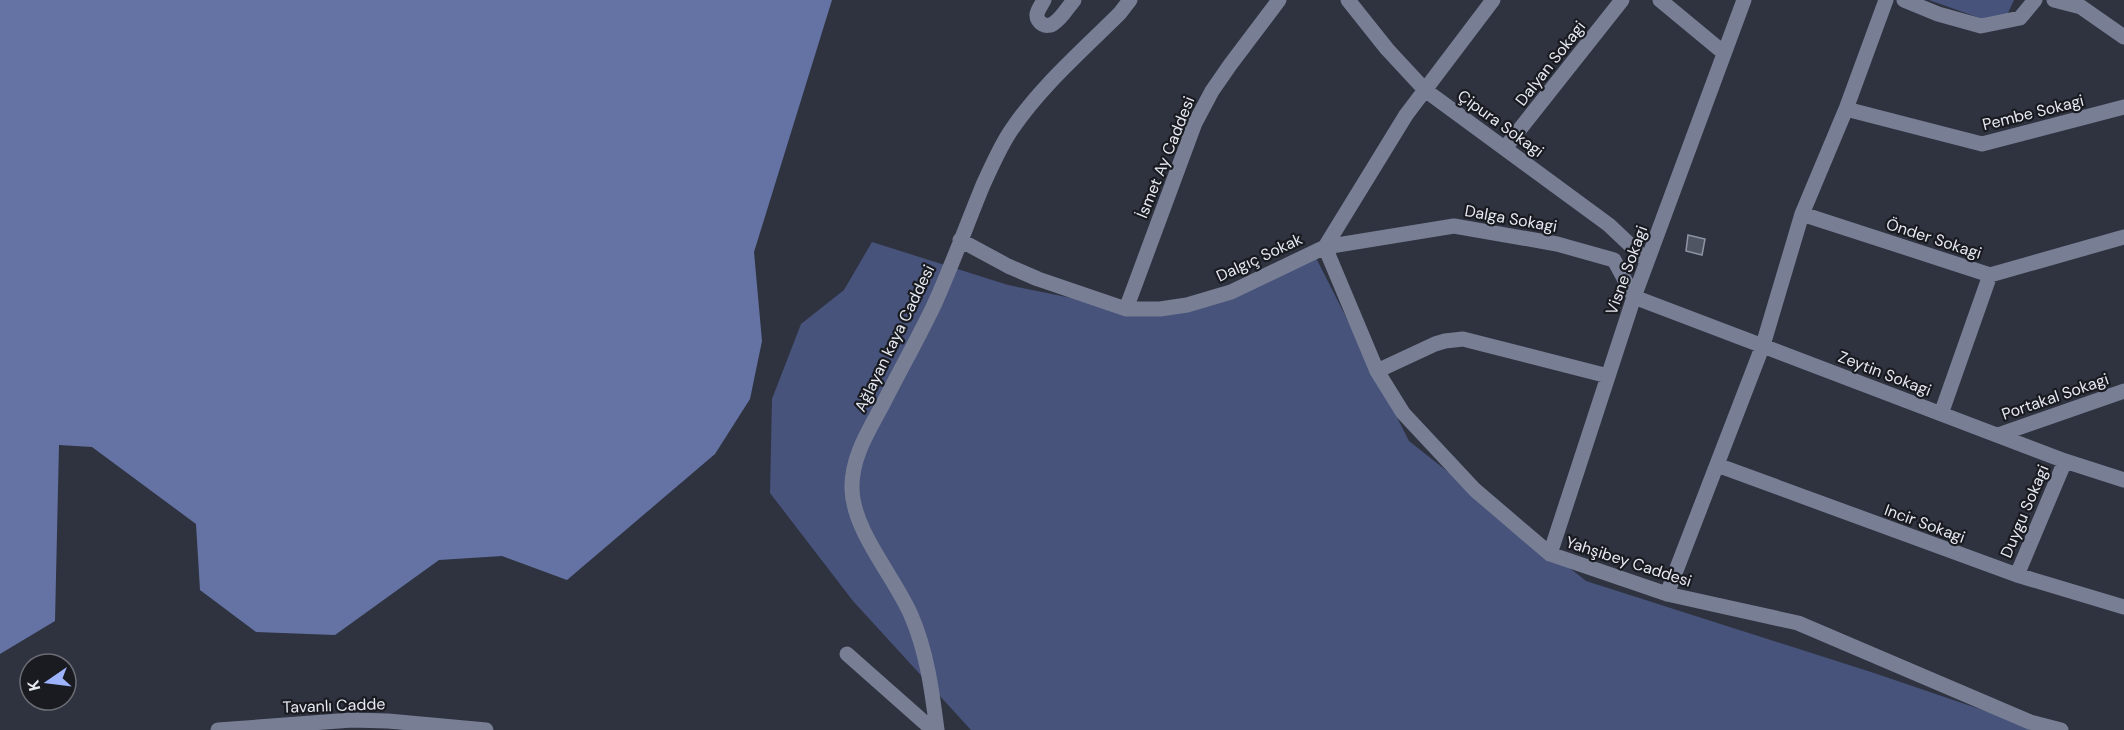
<svg xmlns="http://www.w3.org/2000/svg" width="2124" height="730" font-family="'DM Sans',sans-serif">
	<style>
		.green { fill: #47537b }
		.water { fill: #6473a3 }
		.building { fill: #505563; stroke: #8e94a4; stroke-width: 1.5 }
		.lines { fill: none; stroke-linecap: round; stroke-linejoin: round }
		.minor { stroke: #787f95; stroke-width: 15 }
		.labels { text-anchor: middle; stroke-width: 4.5; stroke-linejoin: round; paint-order: stroke }
		.street-label { font-size: 16px; fill: #e5e9f1; stroke: #191b21 }
	</style>
	<rect width="100%" height="100%" fill="#2f3340"/>
	<path class="green" d="M1929,0H2014L2008,13L1991,22Z
		M872,242L1008,285L1126,309L1187,305L1313,252L1409,441L1586,581L1874,673L2041,730H971L853,601L770,493L772,399L801,324L844,290Z"/>
	<path class="water" d="M0,0H832L754,252L762,341L750,399L715,454L567,580L502,556L439,560L335,635L256,632L200,590L196,524L92,447L59,445L55,621L0,654Z"/>
	<path class="building" d="M1688,235L1705,239L1702,255L1686,251Z"/>
	<g class="lines">
		<path class="minor" d="M1044,0C1042,4 1038,9 1037,14C1036,23 1047,29 1054,23C1062,18 1068,7 1074,0
			M1348,0L1387,49L1425,90L1609,225L1647,261
			M1660,0L1724,53
			M1904,0L1938,14L1981,26L2020,18L2035,0
			M2054,0L2081,7L2124,37
			M1846,109L1982,144L2124,107
			M1505,148L1622,0
			M1802,214L1990,275L2124,237
			M960,240L1008,266L1038,279L1126,309H1160L1187,305L1231,292L1325,247L1406,115L1493,0
			M1126,309L1195,123L1212,91L1230,65L1279,0
			M1377,371L1435,344L1445,341L1463,339L1608,376
			M1941,414L1990,275
			M1998,435L2124,391
			M1717,465L2017,575L2124,607
			M1550,554L1634,297L1744,0
			M2017,575L2065,461
			M1667,594L1763,345L1802,214L1846,109L1886,0
			M847,654L933,730
			M218,730L352,720L388,721L486,730
			M937,730C932,691 927,652 911,615C894,576 853,531 852,489C851,458 869,430 883,404C900,370 919,337 935,303C952,265 967,224 983,185C992,166 1000,146 1012,129C1042,85 1083,50 1120,13L1130,0
			M2061,730L2030,722L1798,623L1667,594L1550,554L1475,490L1403,413L1377,371L1325,247L1454,226L1557,244L1614,260L1634,297L2065,461L2124,480"/>
	</g>
	<g class="labels">
		<g class="street-label">
			<text transform="translate(1550 63) rotate(-52)" y="6">Dalyan Sokagi</text>
			<text transform="translate(2033 112) rotate(-14)" y="6">Pembe Sokagi</text>
			<text transform="translate(1501 123) rotate(36)" y="6">Çipura Sokagi</text>
			<text transform="translate(1165 157) rotate(-68)" y="6">İsmet Ay Caddesi</text>
			<text transform="translate(1511 218) rotate(10)" y="6">Dalga Sokagi</text>
			<text transform="translate(1934 238) rotate(18)" y="6">Önder Sokagi</text>
			<text transform="translate(1259 257) rotate(-25)" y="6">Dalgıç Sokak</text>
			<text transform="translate(1626 270) rotate(-70)" y="6">Visne Sokagi</text>
			<text transform="translate(894 338) rotate(-64)" y="6">Ağlayan kaya Caddesi</text>
			<text transform="translate(1885 373) rotate(21)" y="6">Zeytin Sokagi</text>
			<text transform="translate(2055 396) rotate(-19)" y="6">Portakal Sokagi</text>
			<text transform="translate(2024 511) rotate(-67)" y="6">Duygu Sokagi</text>
			<text transform="translate(1925 523) rotate(20)" y="6">Incir Sokagi</text>
			<text transform="translate(1629 561) rotate(18)" y="6">Yahşibey Caddesi</text>
			<text transform="translate(334 705) rotate(-2)" y="6">Tavanlı Cadde</text>
		</g>
	</g>
	<g transform="translate(48 682) rotate(256)"><circle r="28" fill="#191b21" stroke="#6b6d74" stroke-width="1.5"/>
	<path d="M0-4.5L10 22L0 15L-10 22Z" fill="#9db4fd"/>
	<text y="-9" font-size="16" font-weight="bold" text-anchor="middle" fill="#e5e9f1">K</text>
	</g>
</svg>
